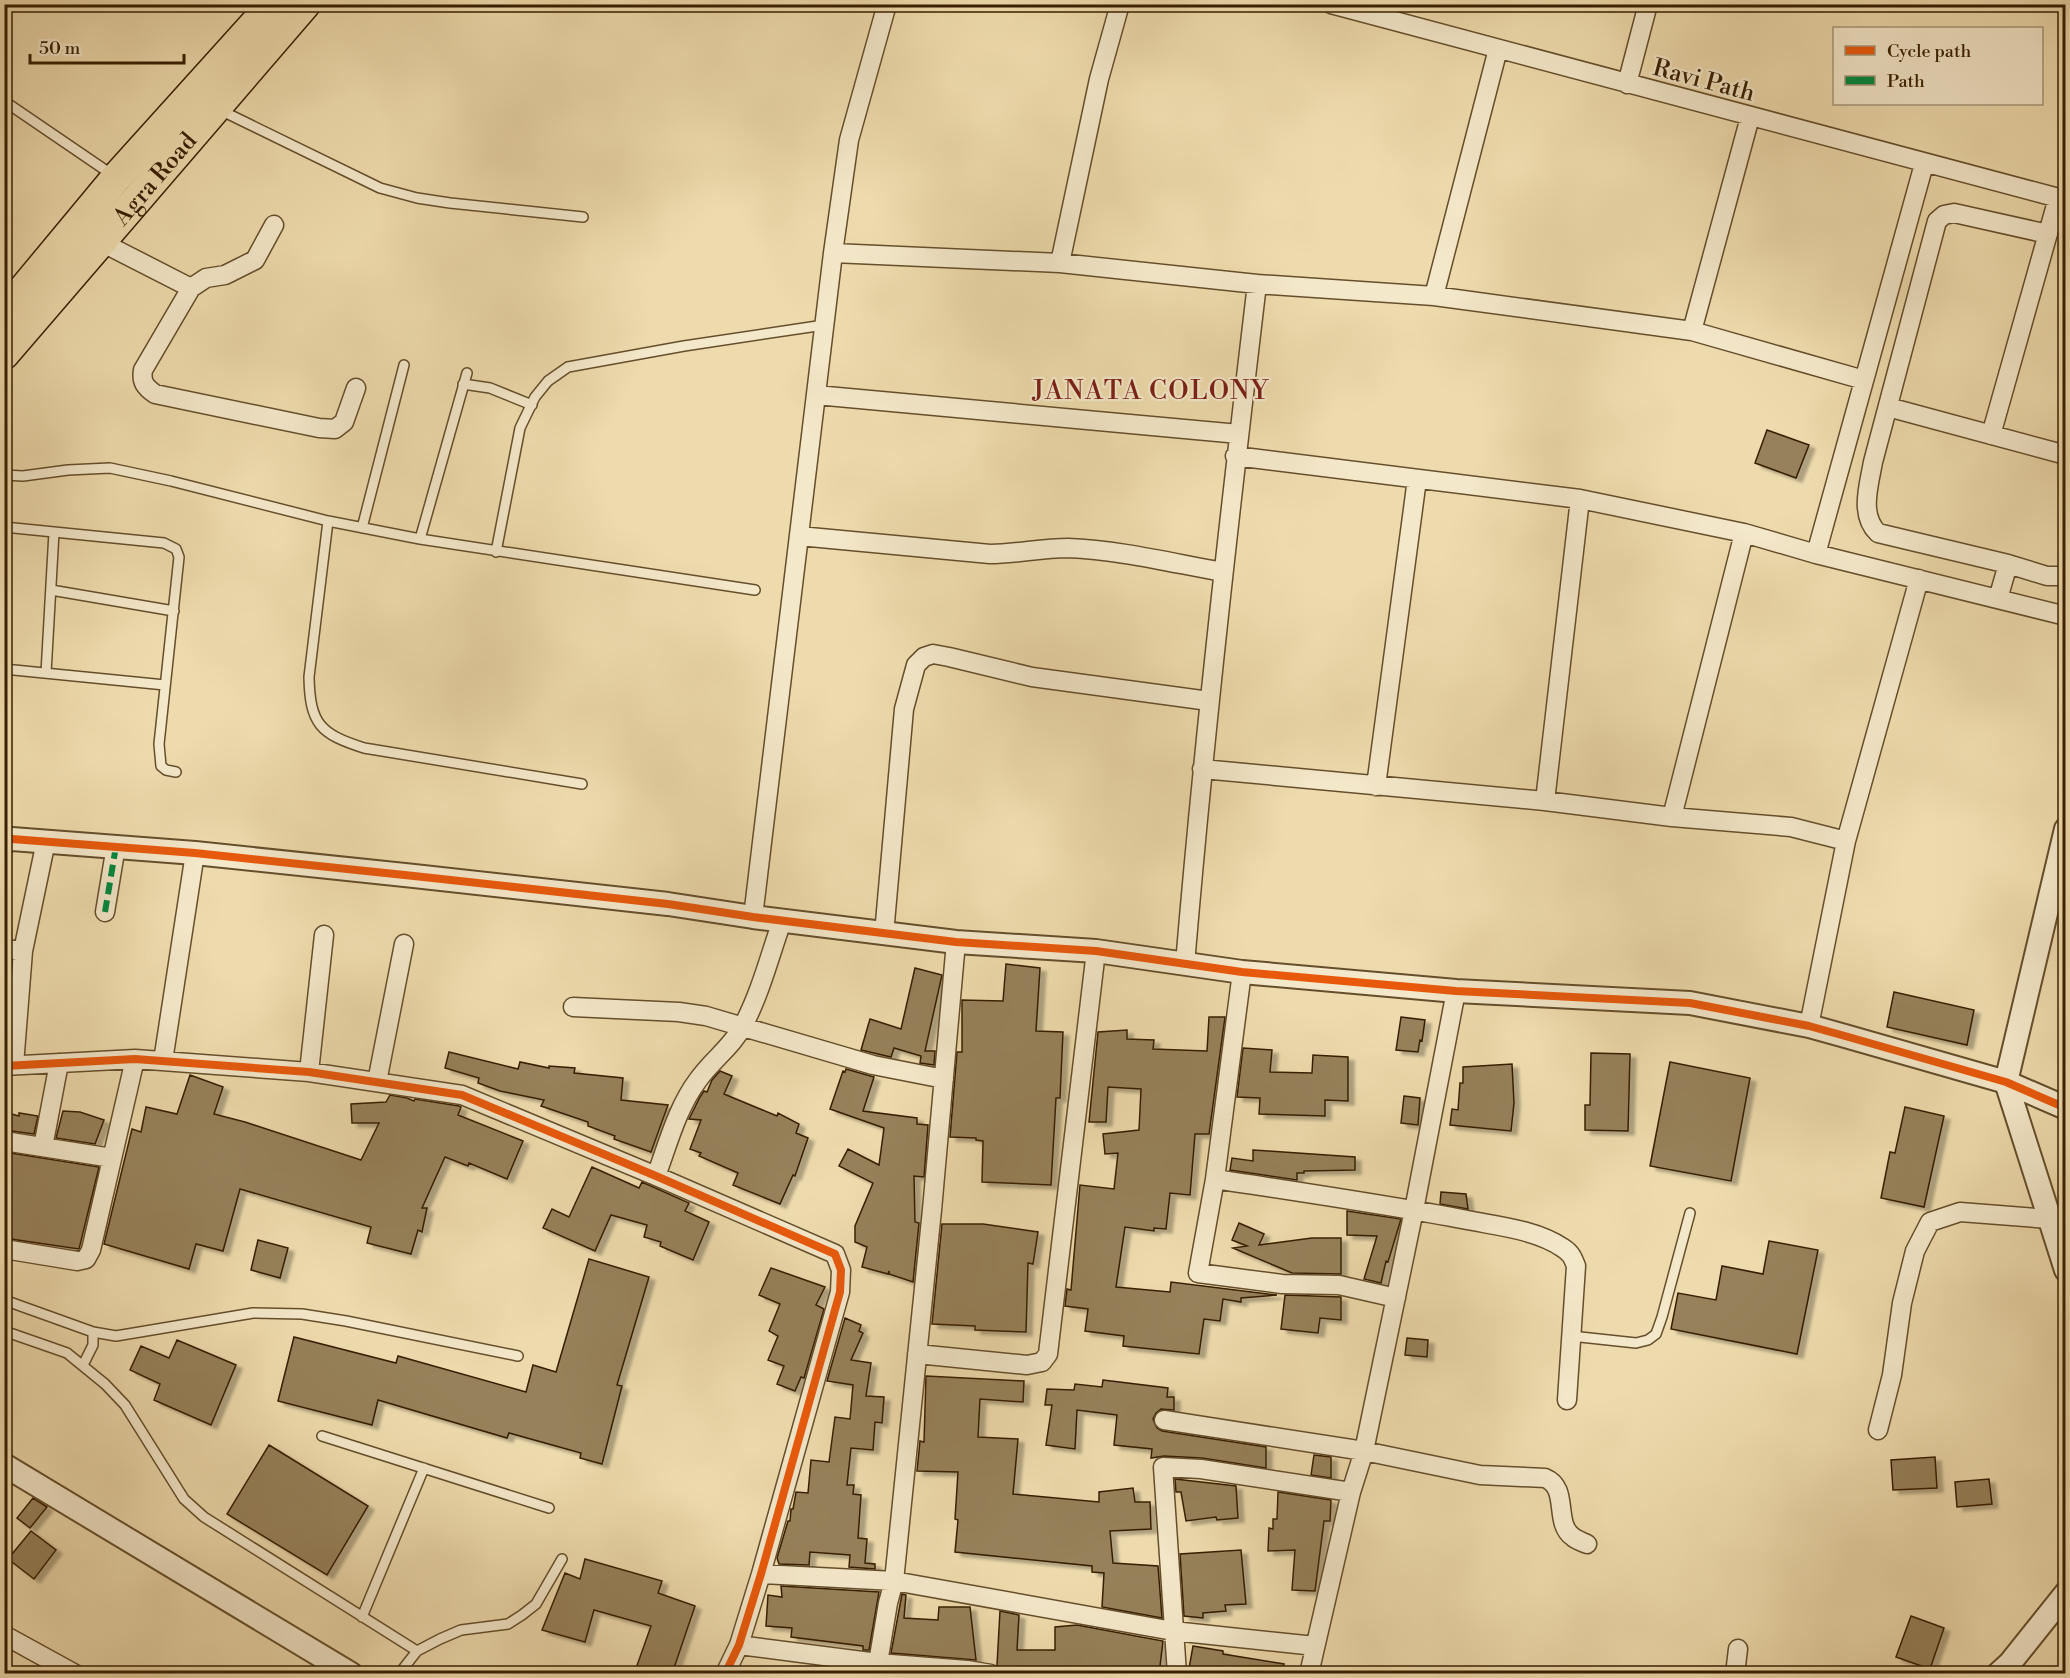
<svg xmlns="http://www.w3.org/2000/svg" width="2070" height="1678" font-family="'Libre Bodoni',serif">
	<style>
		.building { fill: #96815a; stroke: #371f00; stroke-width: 1.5; filter: url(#shadow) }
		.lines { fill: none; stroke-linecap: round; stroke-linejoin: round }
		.service-casing { stroke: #654e2b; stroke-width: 12 }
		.minor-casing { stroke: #654e2b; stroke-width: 21 }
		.tertiary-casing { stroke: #654e2b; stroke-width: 26 }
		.trunk-casing { stroke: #371f00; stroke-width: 33 }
		.service { stroke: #f4e8ca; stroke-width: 9 }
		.minor { stroke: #f4e8ca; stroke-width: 18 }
		.tertiary { stroke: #f4e8ca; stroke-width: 22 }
		.trunk { stroke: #eedbad; stroke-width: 30 }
		.quiet { stroke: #00873e; stroke-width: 6; stroke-dasharray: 12 6; stroke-linecap: butt }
		.cycleway-casing { stroke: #f4e8ca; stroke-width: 11 }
		.cycleway { stroke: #e8590c; stroke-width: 8 }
		.labels { text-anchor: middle; stroke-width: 4.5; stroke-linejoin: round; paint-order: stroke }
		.street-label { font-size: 24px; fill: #371f00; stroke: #f4e8ca }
		.neighbourhood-label { font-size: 26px; letter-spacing: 1.5px; fill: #7a1f14; stroke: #f4e8ca }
	</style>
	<defs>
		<filter id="shadow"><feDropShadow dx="6" dy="4" stdDeviation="1.5" flood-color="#0004"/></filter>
	</defs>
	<rect width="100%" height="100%" fill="#eedbad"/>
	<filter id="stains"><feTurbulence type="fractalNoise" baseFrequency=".00333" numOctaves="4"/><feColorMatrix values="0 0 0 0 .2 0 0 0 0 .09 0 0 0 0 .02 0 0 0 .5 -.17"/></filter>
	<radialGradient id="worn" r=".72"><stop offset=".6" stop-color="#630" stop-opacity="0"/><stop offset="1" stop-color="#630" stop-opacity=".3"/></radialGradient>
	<path class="building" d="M1767,430L1809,445L1796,478L1755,463Z
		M1006,964L1040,968L1036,1031L1063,1032L1060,1098H1056L1051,1185L982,1182L983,1141L976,1140V1138L950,1137L957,1052H962V1000L1003,1001Z
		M915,968L942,975L925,1051H935L934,1065L920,1063L921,1056L894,1048L891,1057L861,1050L870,1019L901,1029Z
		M1894,992L1974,1010L1967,1045L1887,1027Z
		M1209,1017H1225L1209,1134H1195L1190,1195L1170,1193L1166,1229L1154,1228V1231L1125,1227L1116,1287L1170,1292L1171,1282L1277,1295L1241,1298V1302L1223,1299L1220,1321L1204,1319L1199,1354L1123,1346L1124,1336L1085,1331L1088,1309L1065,1306L1067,1289L1071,1290L1080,1185L1114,1189L1118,1153L1105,1154L1103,1134L1139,1130L1141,1089L1108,1087L1106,1122H1089L1098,1032L1127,1030V1039L1154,1040L1153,1049L1207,1051Z
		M1401,1017L1425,1020L1422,1041L1420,1040L1418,1052L1396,1050Z
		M1243,1048L1272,1050L1270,1072L1312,1073L1313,1055L1348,1057V1101L1325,1100V1116L1259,1114L1260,1098L1237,1097Z
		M449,1052L518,1069L520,1062L549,1068V1066L575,1068L574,1073L623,1078L621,1100L668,1105L651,1152L614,1139L615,1136L588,1126V1122L541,1106L544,1100L500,1091L478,1083L479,1078L445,1068Z
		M1591,1053L1630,1054L1628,1131L1585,1130V1105H1590Z
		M1670,1062L1750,1078L1731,1181L1650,1166Z
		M1512,1064L1514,1103L1511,1131L1450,1125L1452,1109L1458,1110L1460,1083H1463V1067Z
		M846,1069L874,1077L863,1111L917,1118V1124L928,1125L924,1177L914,1176L915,1222L919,1223L913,1282L889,1274V1271L888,1274L862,1267L867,1247L855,1242V1226L873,1183L839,1166L848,1149L879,1165L884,1128L830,1109L843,1071L845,1072Z
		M720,1071L732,1076L724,1094L777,1116L778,1113L799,1124L796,1133L808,1138L795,1176L793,1175L780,1204L733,1185L738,1173L699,1156L701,1153L690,1149L701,1120L689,1119L700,1097L704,1091L707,1092L712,1080Z
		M190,1075L223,1087L214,1114L245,1122L361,1160L379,1123H352L351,1104L386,1102L390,1095L407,1098L414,1101L415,1099L459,1106L461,1107L458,1115L523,1141L507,1179L469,1163L468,1166L445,1157L422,1208H427L422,1232L418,1230L411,1254L367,1243L371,1227L240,1189L223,1251L196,1244L189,1269L104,1244L132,1129L141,1132L146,1107L177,1114Z
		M1404,1096L1420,1098L1418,1125L1401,1123Z
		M1905,1107L1944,1116L1924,1207L1881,1198L1890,1152L1895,1153Z
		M63,1111L80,1112L104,1120L95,1144L56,1138Z
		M4,1112L19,1116V1113L38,1116L34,1134L4,1130Z
		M1253,1150L1355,1157V1170L1304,1171V1173H1297V1180L1230,1170L1232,1158L1253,1161Z
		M4,1152L99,1167L79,1249L4,1238Z
		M592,1167L639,1188L642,1182L689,1203L685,1211L709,1222L693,1260L660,1246L661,1242L644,1237L647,1225L611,1215L595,1251L543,1228L552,1209L569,1217Z
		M1441,1192L1466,1194L1468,1209L1440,1204Z
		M1347,1211L1401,1219L1388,1262L1386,1261L1381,1283L1364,1279L1377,1236L1347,1235Z
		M1239,1223L1264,1234L1259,1245L1312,1238H1341V1274L1292,1273L1233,1248L1247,1246L1232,1240Z
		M942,1224H983L1038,1232L1033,1264L1028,1263L1026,1332L975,1330V1326L932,1324Z
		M258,1240L288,1248L280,1278L251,1270Z
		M1769,1241L1818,1250L1797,1354L1671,1329L1678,1293L1716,1300L1722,1266L1763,1274Z
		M589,1259L649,1277L617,1385L622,1386L602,1464L580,1458L581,1453L509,1433L507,1438L378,1400L372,1425L278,1401L294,1337L396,1363L398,1356L526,1392L533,1365L556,1372Z
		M771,1268L825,1287L816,1305L824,1309L804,1378L801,1377L795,1391L777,1384L784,1366L768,1360L778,1336L769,1331L780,1304L759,1295Z
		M1285,1295L1341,1297V1320L1320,1318L1318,1333L1281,1329Z
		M845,1318L861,1325L859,1331L863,1333L851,1360L871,1363L866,1396L884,1397L882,1423L875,1422L873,1450L851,1448L847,1485H854L853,1494L861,1495L858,1538L867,1539L865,1563L875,1564V1569L849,1567L850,1555L810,1552L809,1565L779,1564L777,1558L788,1521H790L791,1509H793L796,1492L808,1493L811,1460L829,1462L835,1417L850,1419L853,1385L827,1381Z
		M1407,1338L1428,1340L1427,1357L1405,1355Z
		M177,1340L236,1365L211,1425L154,1400L160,1384L130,1370L141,1346L169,1358Z
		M926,1376L1024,1381L1023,1402L980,1399L978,1437L1018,1439L1013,1494L1099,1502V1492L1133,1488L1135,1502H1150L1151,1529L1110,1531L1113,1563L1158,1566L1162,1618L1102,1607L1104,1573L1092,1572V1566L955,1552L958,1520L955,1519L958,1472L917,1471L920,1441L924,1442Z
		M1103,1380L1168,1388L1167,1397H1174V1410L1161,1409L1156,1413L1153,1419L1157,1428L1162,1431L1266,1447V1468L1202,1458L1164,1456L1151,1458L1152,1449L1114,1445L1117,1415L1077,1410L1075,1449L1046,1445L1052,1405H1045L1047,1389L1074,1390L1075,1384L1102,1387Z
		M269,1445L368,1506L327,1575L227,1514Z
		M1314,1455L1331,1457V1478L1311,1475Z
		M1935,1457L1937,1488L1893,1490L1891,1460Z
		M1175,1479L1236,1486L1238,1518L1217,1520L1216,1517L1186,1521L1181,1492H1176Z
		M1989,1479L1992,1504L1957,1507L1955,1482Z
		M1278,1492L1331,1500L1330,1521H1324L1315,1591L1292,1590L1295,1550L1268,1551L1269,1528L1273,1529V1519H1277Z
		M33,1498L47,1507L30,1528L17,1518Z
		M31,1531L56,1550L34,1579L8,1559Z
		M1241,1550L1246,1604L1225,1605L1226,1611L1203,1613V1618L1184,1616L1180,1554Z
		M585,1559L662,1581L658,1593L695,1606L672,1674H634L651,1626L594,1610L585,1642L542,1630L565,1573L580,1579Z
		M781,1586L879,1592L869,1650H863V1646L791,1637L792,1628L766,1626L768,1595L782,1597Z
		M902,1594L906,1595L904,1618L938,1620L939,1607H970L976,1660L891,1653Z
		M1000,1611L1019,1615L1017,1650H1055V1627L1077,1625L1163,1641L1159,1674L1002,1672L997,1665Z
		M1911,1616L1944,1628L1930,1669L1896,1657Z
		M1193,1646L1223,1651V1654L1284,1664L1283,1674H1188Z"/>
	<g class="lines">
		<defs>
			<path id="service" d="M4,101L114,176
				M218,109L380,188L417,198L450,203L583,217
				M463,384L490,388L532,405
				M4,475L23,476L68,470L110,468L171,481L328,521L420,539L755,590
				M328,521L309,677C310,724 320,734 364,748L582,784
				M4,527L164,543L176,549L179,557L159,744L161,766L166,770L176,772
				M362,528L404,365
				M420,539L467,373
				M496,552L520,428L535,397L548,381L568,367L684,346L824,325
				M51,590L174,611
				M4,669L165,685
				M46,673L54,532
				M4,1300L93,1332L116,1336L253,1313L302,1314L346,1321L518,1356
				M4,1331L67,1353L105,1384L125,1405L184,1499L204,1517L417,1651
				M1571,1336L1636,1343L1648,1340L1656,1334L1662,1317L1690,1213
				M83,1365L93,1345V1332
				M322,1436L549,1508
				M362,1617L424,1468
				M399,1674L417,1651L440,1639L461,1630L508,1624L522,1615L536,1604L562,1559"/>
			<path id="minor" d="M1331,4L2066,200
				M1627,84L1648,4
				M274,225L255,260L225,275L206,278L191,288L143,370C141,382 145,387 155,394L319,428L335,429L344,422L356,388
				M2048,234L1954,213L1944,215L1937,221L1873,462C1869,485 1859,515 1878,533L2008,564L2047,576H2066
				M101,242L191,288
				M833,253L1060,263L1257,284L1434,296L1692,331L1864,380
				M1060,263L1099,79L1120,4
				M1434,296L1498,49
				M1692,331L1750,117
				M816,395L1239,434
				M1888,407L2066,455
				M1991,435L2058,198
				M1235,456L1580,499L1744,533L1816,554L2066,616
				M799,536L990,554C1016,554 1041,548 1068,548C1120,550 1172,563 1223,572
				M1816,554L1924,164
				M1998,599L2008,564
				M1202,769L1545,801L1672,817L1791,827L1846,841
				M1376,786L1417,479
				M1545,801L1580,499
				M1672,817L1744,533
				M105,912L116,846
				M753,917L833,253L849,140L887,4
				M884,934L904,709L916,665L924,657L933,654L949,657L1032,677L1209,701
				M4,949L23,951
				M1185,964C1204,737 1230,511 1257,284
				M1242,972L1215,1179L1198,1273L1282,1284L1339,1285L1396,1298
				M573,1007L679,1012L706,1016L873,1065L944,1079
				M1809,1026L1846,841L1919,579
				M163,1061L195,853
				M14,1065L23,951L46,841
				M4,1066L135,1059L309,1072L462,1095L656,1176L835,1254L841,1270L840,1292L761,1574L739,1645L725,1674
				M309,1072L324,935
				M377,1082L404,944
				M4,1141L112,1158
				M43,1147L59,1063
				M656,1176C668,1144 677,1108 698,1080C712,1060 733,1046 744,1024C761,991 770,955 782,921
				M1215,1179C1299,1192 1384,1204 1467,1220C1498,1226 1537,1230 1563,1248C1571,1253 1573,1258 1576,1266L1567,1400
				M4,1249L77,1261L86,1259L91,1250L135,1059
				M917,1354L1027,1365L1042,1362L1048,1354L1096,951
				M1164,1420L1364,1451L1480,1475L1545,1478C1570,1488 1553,1523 1573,1537C1577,1540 1582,1542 1587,1544
				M1878,1430L1892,1375L1902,1303L1915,1251L1930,1222L1960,1212L2049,1219
				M761,1574L894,1581L1173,1631L1315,1646
				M4,1635L75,1674
				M739,1645L878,1663L967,1670L991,1674
				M865,1674L878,1663L888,1603L894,1581L932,1210L956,942
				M1177,1674L1163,1467L1201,1469L1351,1492
				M1309,1674L1351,1492L1364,1451L1414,1210L1456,991
				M1735,1674L1738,1649"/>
			<path id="tertiary" d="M2066,829L2006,1082L2066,1270
				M4,842L12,839L195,853L414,876L668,904L753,917L956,942L1096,951L1242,972L1456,991L1690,1003L1809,1026L1845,1036L2006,1082L2066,1108
				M4,1465L351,1674
				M1998,1674L2010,1663L2066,1593"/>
			<g id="trunk">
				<path d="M4,313L116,178L273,4"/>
				<path id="s1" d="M4,354L305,4"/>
			</g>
		</defs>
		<use href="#service" class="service-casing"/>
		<use href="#minor" class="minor-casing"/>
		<use href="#tertiary" class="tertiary-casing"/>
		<use href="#trunk" class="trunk-casing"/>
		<use href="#service" class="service"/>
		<use href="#minor" class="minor"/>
		<use href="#tertiary" class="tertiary"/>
		<use href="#trunk" class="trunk"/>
		<path class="quiet" d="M105,912L116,846"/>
		<defs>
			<path id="cycleway" d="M4,842L12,839L195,853L414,876L668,904L753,917L956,942L1096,951L1242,972L1456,991L1690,1003L1809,1026L1845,1036L2006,1082L2066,1108
				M4,1066L135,1059L309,1072L462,1095L656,1176L835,1254L841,1270L840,1292L761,1574L739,1645L725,1674"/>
		</defs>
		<use href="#cycleway" class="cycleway-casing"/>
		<use href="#cycleway" class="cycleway"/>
	</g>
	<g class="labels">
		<g class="street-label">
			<text transform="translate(1704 80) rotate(15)" y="8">Ravi Path</text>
			<text dy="8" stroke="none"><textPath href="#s1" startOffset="231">Agra Road</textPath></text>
		</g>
		<g class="neighbourhood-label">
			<text x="1151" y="399">JANATA COLONY</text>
		</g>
	</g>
	<rect width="2070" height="1678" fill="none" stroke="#eedbad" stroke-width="24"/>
	<rect x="6" y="6" width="2058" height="1666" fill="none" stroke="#371f00" stroke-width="3"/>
	<rect x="12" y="12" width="2046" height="1654" fill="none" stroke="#371f00" stroke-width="1.5"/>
	<rect x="1833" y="27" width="210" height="78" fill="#f4e8ca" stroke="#a89879" stroke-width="1.5"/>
	<rect x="1845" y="46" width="30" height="9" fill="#e8590c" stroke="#a89879" stroke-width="1.5"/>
	<text x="1887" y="57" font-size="18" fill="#371f00">Cycle path</text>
	<rect x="1845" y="76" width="30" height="9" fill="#00873e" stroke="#a89879" stroke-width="1.5"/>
	<text x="1887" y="87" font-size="18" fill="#371f00">Path</text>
	<path d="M30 54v9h154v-9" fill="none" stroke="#371f00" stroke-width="3"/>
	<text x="39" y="54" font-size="18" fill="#371f00" stroke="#f4e8ca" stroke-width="4.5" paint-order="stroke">50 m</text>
	<rect width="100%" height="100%" filter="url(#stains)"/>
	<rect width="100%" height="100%" fill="url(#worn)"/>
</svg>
